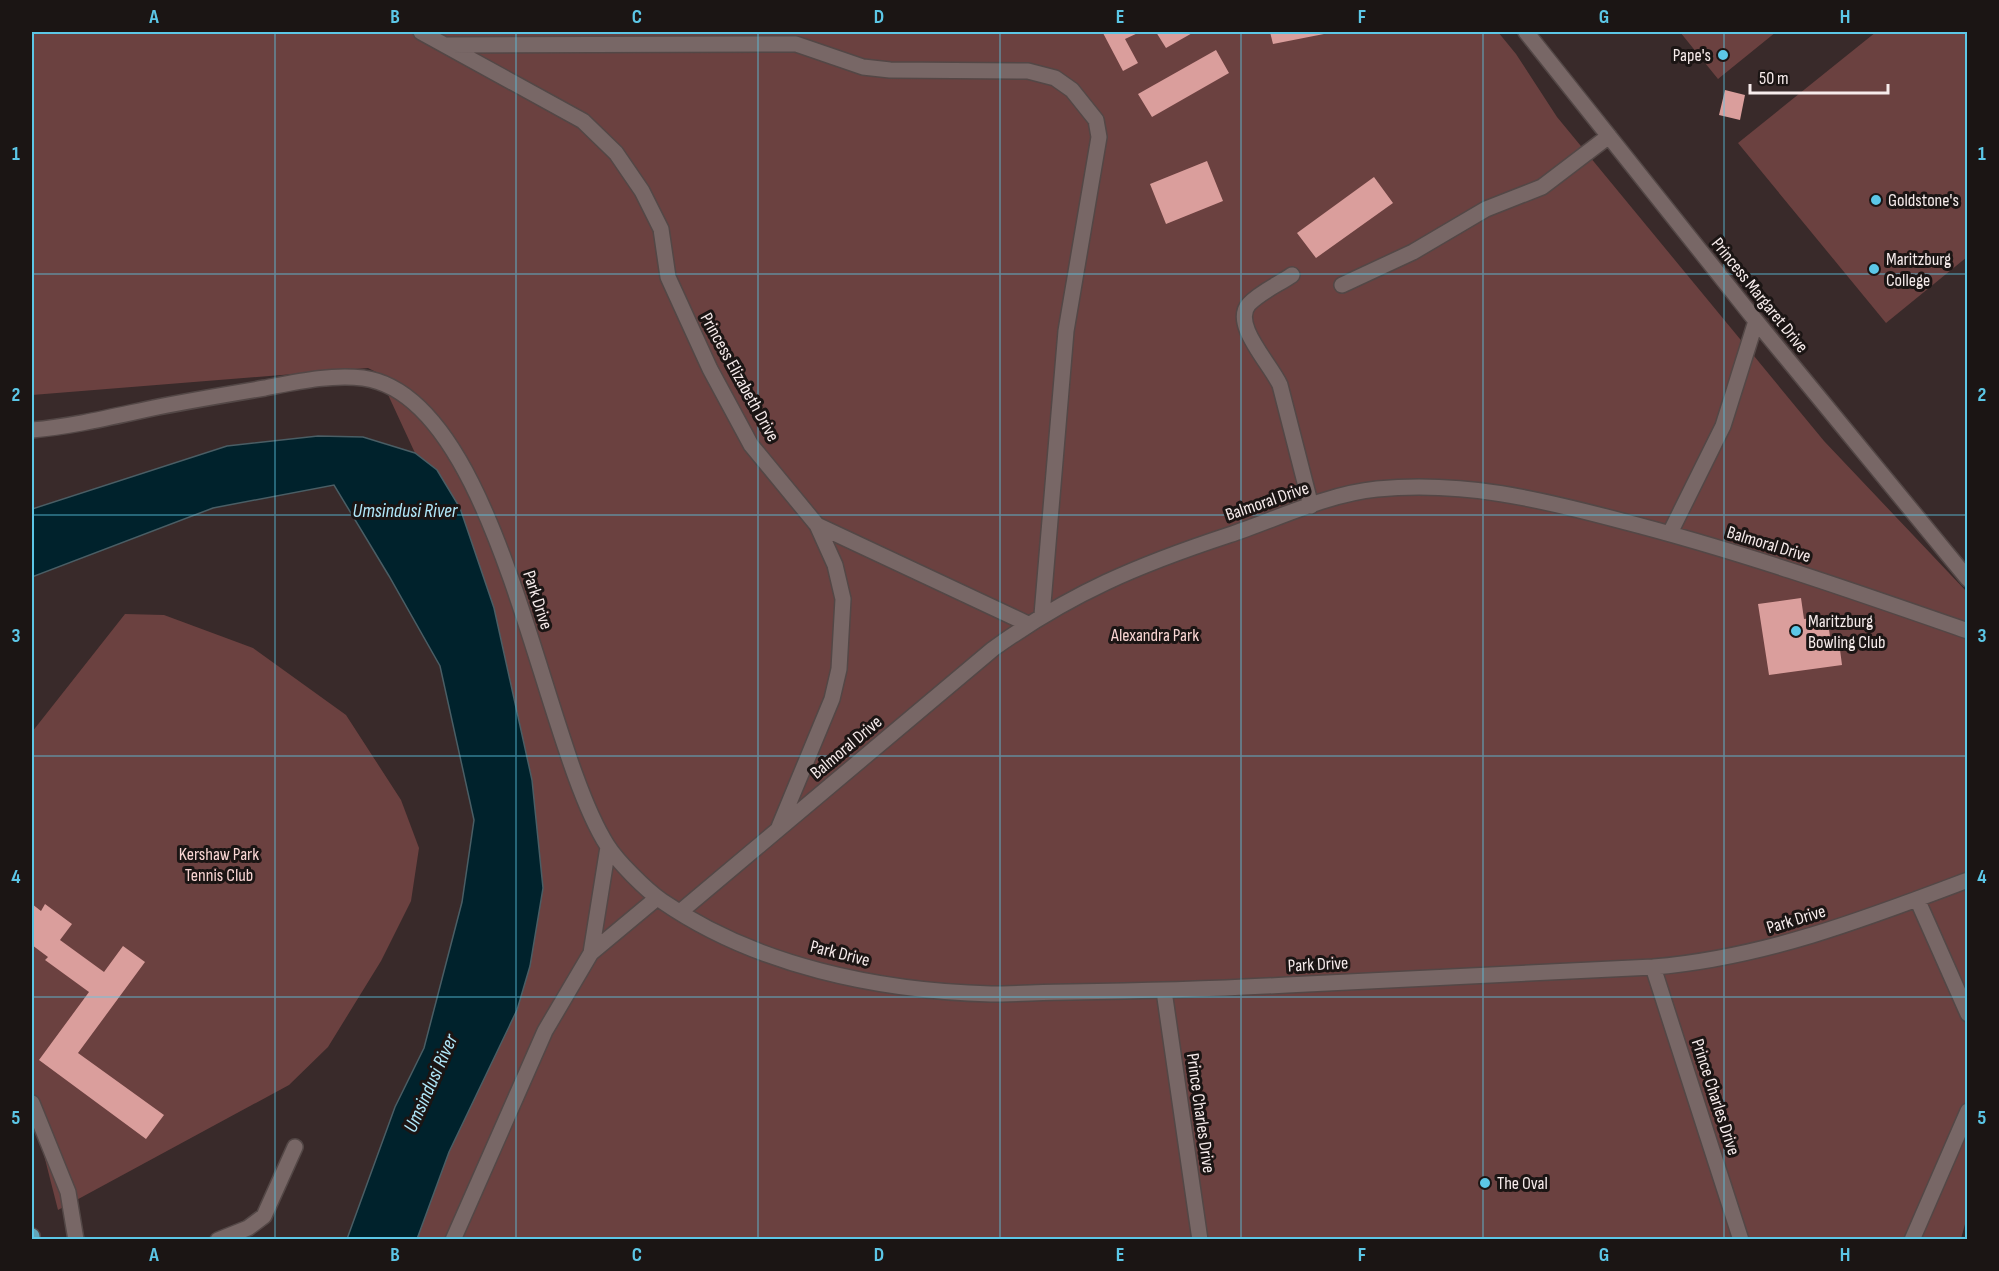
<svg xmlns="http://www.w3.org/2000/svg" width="1999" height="1271" font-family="'Sofia Sans Condensed',sans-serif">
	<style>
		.green { fill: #6b4140 }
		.water { fill: #00222c; stroke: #4a5e65; stroke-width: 1.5 }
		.building { fill: #da9e9c }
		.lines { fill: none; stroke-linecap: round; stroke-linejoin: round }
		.minor-casing { stroke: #534746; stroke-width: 18 }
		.major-casing { stroke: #534746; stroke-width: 18 }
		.minor { stroke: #786766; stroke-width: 15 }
		.major { stroke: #63a4b8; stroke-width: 15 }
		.grid { fill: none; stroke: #5cc7e7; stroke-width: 1.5; stroke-opacity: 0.55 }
		.poi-dot { fill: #5cc7e7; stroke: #1b1514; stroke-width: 2 }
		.labels { text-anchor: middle; stroke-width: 6; stroke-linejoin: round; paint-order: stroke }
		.poi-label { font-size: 18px; fill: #f6ebeb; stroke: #1b1514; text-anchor: start }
		.street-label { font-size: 18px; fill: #f6ebeb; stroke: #1b1514 }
		.park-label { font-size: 18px; fill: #f9d5d3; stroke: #1b1514 }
		.water-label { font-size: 20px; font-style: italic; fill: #b1e8fa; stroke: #1b1514 }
		.neatline { fill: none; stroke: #5cc7e7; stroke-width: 2 }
		.grid-label { font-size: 20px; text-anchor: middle; font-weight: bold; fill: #5cc7e7 }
	</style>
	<rect width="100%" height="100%" fill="#392a2a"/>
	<path class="green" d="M32,32H1498L1516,54L1557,117L1824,441L1967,592L1968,1213L1961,1239H417L449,1152L517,1010L532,780L494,608L460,508L437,470L415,453L378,373L368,368L32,395Z
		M1680,32H1776L1718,79Z
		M1876,32H1968L1967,257L1886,323L1738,143Z
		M125,614L164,615L253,648L346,715L401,800L419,848L411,901L381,961L328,1047L289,1085L58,1210L32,1108V732Z"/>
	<path class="water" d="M318,436L363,437L415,453L437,470L460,508L494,608L532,780L543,888L530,966L517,1010L449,1152L417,1239H347L395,1107L424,1048L462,902L474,820L440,666L389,576L334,485L213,508L32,577V509L227,446Z"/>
	<path class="building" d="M1106,32H1140L1125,39L1138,63L1123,71L1103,33Z
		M1156,32H1194L1166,48Z
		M1270,32H1329V33L1273,44Z
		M1216,50L1229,73L1152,117L1138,94Z
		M1725,90L1745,95L1740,120L1719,115Z
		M1207,161L1223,201L1166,224L1150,184Z
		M1374,177L1393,203L1316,258L1297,233Z
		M1801,598L1804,619L1827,616L1831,643L1839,642L1842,665L1769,675L1758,604Z
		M32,904L41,911L45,904L72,924L60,940L104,972L123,946L145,962L78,1053L164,1115L146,1139L39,1060L89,992L45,960L48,957L32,945Z"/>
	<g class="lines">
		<defs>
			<path id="minor" d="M421,32L583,121L616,153L642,191L661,229L668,277L710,369L751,445L817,525L835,565L843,599L839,669L832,699L779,827
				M1526,32L1756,321L1968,579
				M446,45L796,44L863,67L890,70L1028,71L1055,78L1072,90L1096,120L1099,137L1066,331L1042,615
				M1292,275C1279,284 1260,292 1249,304C1231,324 1270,363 1280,385L1311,506
				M1342,285L1413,252L1486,209L1542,187L1609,136
				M32,430C75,426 115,416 158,407C193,400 229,394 265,388C296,382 331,374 363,378C499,396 541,742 607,845C617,861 646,890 662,901C756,966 879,991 991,994C1017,994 1044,992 1070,992C1143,991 1215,989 1287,985C1409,980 1531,974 1653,967C1763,958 1865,919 1968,880
				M817,525L1028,624
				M1670,533L1723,426L1756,321
				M1917,899L1968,1014
				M680,912L993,649C1071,593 1138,565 1229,535C1277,519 1327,494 1377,489C1465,481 1539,499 1622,521C1739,551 1853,591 1968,631
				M591,953L608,847
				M1653,967L1741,1240
				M1164,991L1200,1240
				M32,1103L68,1192L76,1240
				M218,1240L248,1228L264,1216L295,1147
				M453,1240L545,1031L591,953L657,898
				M1912,1240L1968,1111"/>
			<path id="major" d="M32,1236V1240"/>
		</defs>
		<use href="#minor" class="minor-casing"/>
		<use href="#major" class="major-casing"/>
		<use href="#minor" class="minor"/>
		<use href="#major" class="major"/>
	</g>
	<path class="grid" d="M275,32V1240M516,32V1240M758,32V1240M1000,32V1240M1241,32V1240M1483,32V1240M1724,32V1240M32,274H1968M32,515H1968M32,756H1968M32,997H1968"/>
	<g class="poi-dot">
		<circle cx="1723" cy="55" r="6"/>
		<circle cx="1876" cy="200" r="6"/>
		<circle cx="1874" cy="269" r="6"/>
		<circle cx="1796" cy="631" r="6"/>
		<circle cx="1485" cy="1183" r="6"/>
	</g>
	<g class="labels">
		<g class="poi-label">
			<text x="1711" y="61" text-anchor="end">Pape's</text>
			<text x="1888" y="206">Goldstone's</text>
			<text x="1886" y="265">Maritzburg<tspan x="1886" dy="21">College</tspan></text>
			<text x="1808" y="627">Maritzburg<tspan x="1808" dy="21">Bowling Club</tspan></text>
			<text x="1497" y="1189">The Oval</text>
		</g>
		<g class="street-label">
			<text transform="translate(1760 295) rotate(51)" y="6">Princess Margaret Drive</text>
			<text transform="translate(740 377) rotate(61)" y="6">Princess Elizabeth Drive</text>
			<text transform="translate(1267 501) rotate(-19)" y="6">Balmoral Drive</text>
			<text transform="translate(1769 544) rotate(17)" y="6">Balmoral Drive</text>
			<text transform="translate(538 600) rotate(72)" y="6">Park Drive</text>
			<text transform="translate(846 747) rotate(-40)" y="6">Balmoral Drive</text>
			<text transform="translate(1796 919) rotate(-17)" y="6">Park Drive</text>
			<text transform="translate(840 953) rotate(14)" y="6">Park Drive</text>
			<text transform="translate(1318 964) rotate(-3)" y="6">Park Drive</text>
			<text transform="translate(1716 1097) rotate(72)" y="6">Prince Charles Drive</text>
			<text transform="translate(1201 1113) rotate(82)" y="6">Prince Charles Drive</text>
		</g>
		<g class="park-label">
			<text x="1155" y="641">Alexandra Park</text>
			<text x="219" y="860">Kershaw Park<tspan x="219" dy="21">Tennis Club</tspan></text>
		</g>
		<g class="water-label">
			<text x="405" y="517">Umsindusi River</text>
			<text transform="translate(430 1083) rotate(-66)" y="7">Umsindusi River</text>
		</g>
	</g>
	<rect width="1999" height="1271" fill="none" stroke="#1b1514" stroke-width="66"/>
	<path d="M1750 84v9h138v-9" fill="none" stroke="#f6ebeb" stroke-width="3"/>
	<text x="1759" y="84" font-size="18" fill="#f6ebeb" stroke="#1b1514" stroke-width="4.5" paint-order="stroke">50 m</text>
	<rect x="33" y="33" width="1933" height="1205" class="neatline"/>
	<g class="grid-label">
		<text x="154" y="23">A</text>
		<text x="395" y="23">B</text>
		<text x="637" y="23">C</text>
		<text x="879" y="23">D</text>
		<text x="1120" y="23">E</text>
		<text x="1362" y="23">F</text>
		<text x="1604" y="23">G</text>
		<text x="1845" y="23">H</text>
		<text x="16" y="160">1</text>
		<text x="1982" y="160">1</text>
		<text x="16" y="401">2</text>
		<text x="1982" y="401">2</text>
		<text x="16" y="642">3</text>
		<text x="1982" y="642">3</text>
		<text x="16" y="883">4</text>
		<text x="1982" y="883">4</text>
		<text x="16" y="1124">5</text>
		<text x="1982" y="1124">5</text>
		<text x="154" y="1261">A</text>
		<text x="395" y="1261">B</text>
		<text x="637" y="1261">C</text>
		<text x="879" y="1261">D</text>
		<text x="1120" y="1261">E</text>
		<text x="1362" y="1261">F</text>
		<text x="1604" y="1261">G</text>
		<text x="1845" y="1261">H</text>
	</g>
</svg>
